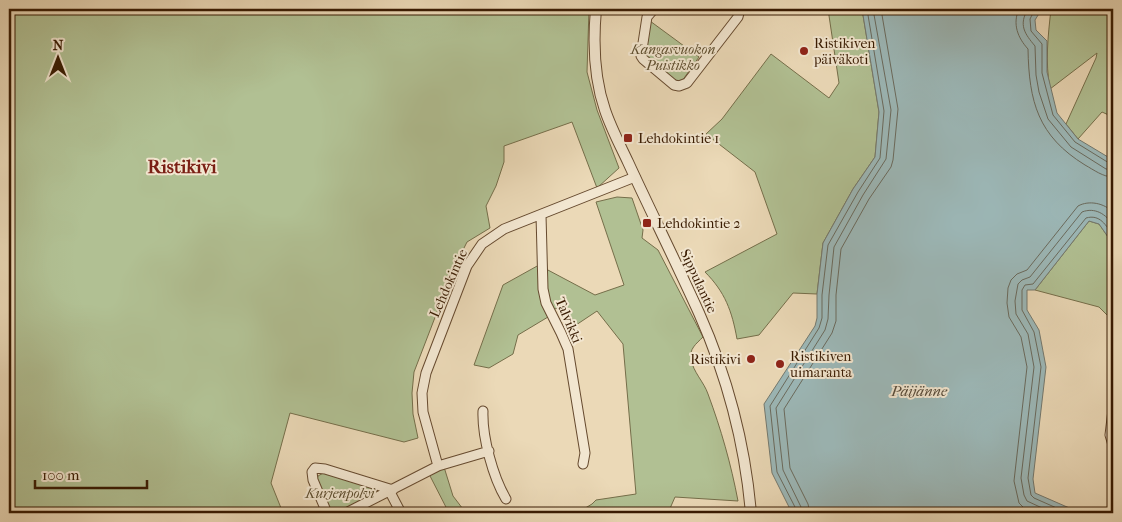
<svg xmlns="http://www.w3.org/2000/svg" width="1122" height="522" font-family="'IM FELL French Canon',serif">
	<style>
		.green { fill: #b1c093; stroke: #756e4a }
		.water { fill: #9cb8b8; stroke: #74796f }
		.lines { fill: none; stroke-linecap: round; stroke-linejoin: round }
		.shore { stroke: #6a6a5d; stroke-width: 1 }
		.minor-casing { stroke: #664a2f; stroke-width: 11 }
		.tertiary-casing { stroke: #664a2f; stroke-width: 12 }
		.minor { stroke: #f2e6d0; stroke-width: 9 }
		.tertiary { stroke: #f2e6d0; stroke-width: 10 }
		.poi-dot { fill: #8f2418; stroke: #f2e6d0; stroke-width: 2 }
		.labels { text-anchor: middle; stroke-width: 4; stroke-linejoin: round; paint-order: stroke }
		.poi-label { font-size: 14px; fill: #391b02; stroke: #f2e6d0; text-anchor: start }
		.park-label { font-size: 14px; font-style: italic; fill: #5d4d2e; stroke: #f2e6d0 }
		.street-label { font-size: 14px; fill: #391b02; stroke: #f2e6d0 }
		.water-label { font-size: 15px; font-style: italic; fill: #574a39; stroke: #f2e6d0 }
		.district-label { font-size: 19px; font-weight: bold; fill: #7a1f14; stroke: #f2e6d0 }
	</style>
	<rect width="100%" height="100%" fill="#ebd9b7"/>
	<filter id="stains"><feTurbulence type="fractalNoise" baseFrequency=".004" numOctaves="4"/><feColorMatrix values="0 0 0 0 .2 0 0 0 0 .09 0 0 0 0 .02 0 0 0 .5 -.17"/></filter>
	<radialGradient id="worn" r=".72"><stop offset=".6" stop-color="#630" stop-opacity="0"/><stop offset="1" stop-color="#630" stop-opacity=".3"/></radialGradient>
	<path class="green" d="M9,9H589L587,72L597,110L619,168L597,188L572,122L504,146V162L496,186L486,206L490,228L467,242L454,268L414,372L412,393L413,414L418,438L404,442L290,413L271,483L283,513H9Z
		M828,9H862L879,112L875,157L853,189L823,243L817,294L793,293L759,335L737,339C732,311 725,292 705,272L777,234L755,172L706,134L722,119L771,54L829,98L839,83Z
		M1051,9H1113V117L1102,112L1078,139L1066,124L1096,58L1097,53L1050,89C1045,62 1048,36 1051,9Z
		M650,21L699,57L682,81L675,80L647,58L644,53Z
		M617,197L632,198L643,230L642,238L658,250L703,337C696,344 689,349 691,359C693,372 704,382 708,394C721,429 731,464 738,501L675,497L668,513H577L592,504L596,500L636,494L623,344L597,311L576,325L563,305L553,310C547,297 547,283 546,269L595,295L624,285L596,202Z
		M1089,221L1099,224L1113,244V326L1110,318L1099,307L1035,290Z
		M539,265L543,303L548,317L518,335L513,354L489,368L474,365L503,285Z
		M444,467L453,496L466,513H449L429,474Z
		M325,472L378,489V492L376,495L340,513H331L329,510L317,480L318,476Z"/>
	<path class="water" d="M862,9H1039L1040,12L1035,20L1036,30L1047,41V72L1057,113L1078,139L1113,160V244L1099,224L1089,221L1035,290H1027V310L1039,330L1046,367L1033,479L1035,493L1074,510L1077,513H792L772,473L764,404L815,326L817,318V294L823,243L853,189L875,157L879,112Z"/>
	<g class="lines">
		<path class="shore" d="M1019,9C1012,24 1018,38 1028,49C1029,102 1038,136 1085,165C1094,170 1103,177 1113,177
			M1028,9C1018,25 1025,34 1035,46L1036,75L1039,92L1048,119L1071,147L1106,169L1113,170
			M1035,9L1030,19L1031,31L1042,44V73L1053,115L1075,142L1109,163L1113,164
			M796,513V509L777,472L770,406L819,328L822,318V295L828,245L858,192L880,158L884,111L867,9
			M802,513L801,507L783,470L776,408L825,330L828,319L829,295L834,247L863,195L886,159L891,110L873,9
			M810,513L808,504L790,468L784,409L832,333L836,321V295L841,249L869,199L891,167L893,160L898,109L881,9
			M1034,513L1024,508L1019,503L1014,481L1027,367L1021,337L1009,317L1007,303L1008,288L1011,280L1017,274L1027,270L1078,206C1089,200 1104,203 1113,212
			M1053,513L1027,501L1024,495L1021,478L1034,367L1028,334L1016,314L1015,301L1018,284L1022,280L1030,277L1082,212C1095,207 1106,214 1113,225
			M1068,513L1034,498L1031,495L1028,478L1041,367L1034,332L1022,310V290L1025,285L1033,284L1086,218C1100,214 1106,225 1113,236"/>
		<defs>
			<path id="minor" d="M654,9L647,17L641,56L643,59L674,85L679,86L687,83L738,17L740,9
				M541,215L543,289L546,303L561,333L568,349L585,453L583,464
				M1113,410L1110,435L1113,445
				M483,411C482,437 493,477 506,499
				M438,466L423,412L422,393L426,373L467,266L482,244L504,229L635,177
				M390,492L401,513
				M327,513L313,480L312,472L315,468L325,469L393,490
				M346,513L438,466L489,451"/>
			<path id="tertiary" d="M596,9C593,42 594,78 605,110C611,128 620,145 628,162C651,212 676,262 699,313C727,376 745,444 751,513"/>
		</defs>
		<use href="#minor" class="minor-casing"/>
		<use href="#tertiary" class="tertiary-casing"/>
		<use href="#minor" class="minor"/>
		<use href="#tertiary" class="tertiary"/>
	</g>
	<g class="poi-dot">
		<circle cx="804" cy="51" r="5"/>
		<rect x="623" y="133" width="10" height="10" rx="2.5"/>
		<rect x="642" y="218" width="10" height="10" rx="2.5"/>
		<circle cx="751" cy="359" r="5"/>
		<circle cx="780" cy="364" r="5"/>
	</g>
	<g class="labels">
		<g class="poi-label">
			<text x="814" y="48">Ristikiven<tspan x="814" dy="16">päiväkoti</tspan></text>
			<text x="638" y="143">Lehdokintie 1</text>
			<text x="657" y="228">Lehdokintie 2</text>
			<text x="790" y="361">Ristikiven<tspan x="790" dy="16">uimaranta</tspan></text>
			<text x="741" y="364" text-anchor="end">Ristikivi</text>
		</g>
		<g class="park-label">
			<text x="673" y="54">Kangasvuokon<tspan x="673" dy="16">Puistikko</tspan></text>
			<text x="340" y="498">Kurjenpolvi</text>
		</g>
		<g class="street-label">
			<text transform="translate(699 281) rotate(65)" y="5">Sippulantie</text>
			<text transform="translate(448 283) rotate(-66)" y="5">Lehdokintie</text>
			<text transform="translate(569 320) rotate(67)" y="5">Talvikki</text>
		</g>
		<g class="water-label">
			<text x="919" y="396">Päijänne</text>
		</g>
		<g class="district-label">
			<text x="182" y="173">Ristikivi</text>
		</g>
	</g>
	<rect width="1122" height="522" fill="none" stroke="#ebd9b7" stroke-width="30"/>
	<rect x="10" y="10" width="1102" height="502" fill="none" stroke="#391b02" stroke-width="2.5"/>
	<rect x="15" y="15" width="1092" height="492" fill="none" stroke="#391b02"/>
	<g transform="translate(58 58)" stroke="#f2e6d0" stroke-width="4" paint-order="stroke">
	<path d="M0-4L9 19L0 12L-9 19Z" fill="#391b02"/>
	<text y="-8" font-size="14" font-weight="bold" text-anchor="middle" fill="#391b02">N</text>
	</g>
	<path d="M35 480v8h112v-8" fill="none" stroke="#391b02" stroke-width="2.5"/>
	<text x="42" y="480" font-size="15" fill="#391b02" stroke="#f2e6d0" stroke-width="4" paint-order="stroke">100 m</text>
	<rect width="100%" height="100%" filter="url(#stains)"/>
	<rect width="100%" height="100%" fill="url(#worn)"/>
</svg>
